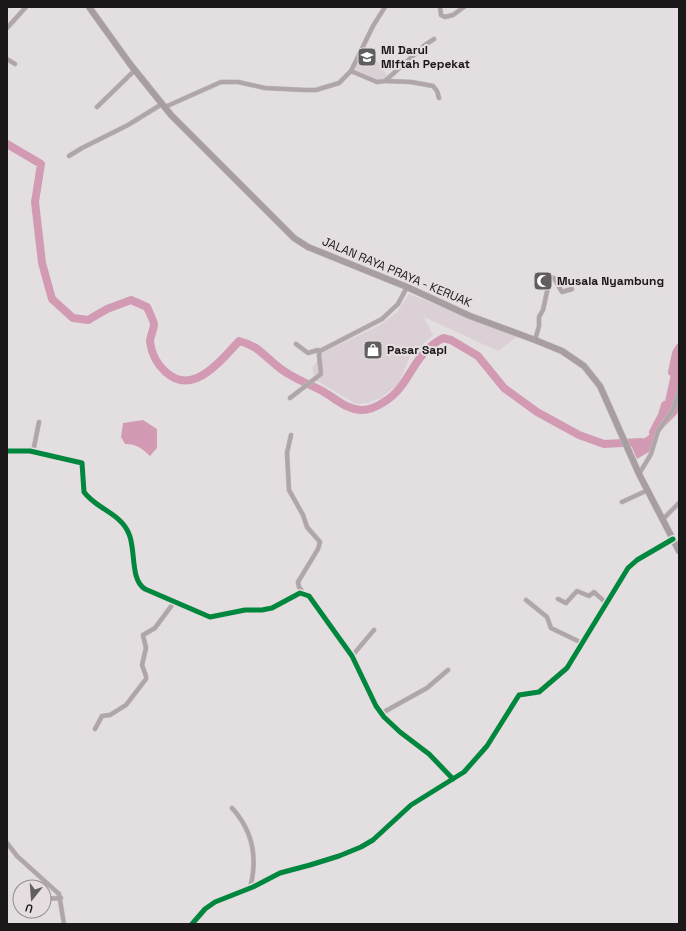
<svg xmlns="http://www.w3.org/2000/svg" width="686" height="931" font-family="'Space Grotesk',sans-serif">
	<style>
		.built { fill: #dbd0d5 }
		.water { fill: #d29bb3 }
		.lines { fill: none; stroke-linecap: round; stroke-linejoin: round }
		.river { stroke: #d29bb3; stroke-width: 8 }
		.street-casing { stroke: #bebcbd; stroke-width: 5 }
		.secondary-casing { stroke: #bebcbd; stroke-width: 6 }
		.primary-casing { stroke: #bebcbd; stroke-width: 7 }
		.street { stroke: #b0a6aa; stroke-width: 4 }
		.secondary { stroke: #afa4aa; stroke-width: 5.5 }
		.primary { stroke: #a89ea2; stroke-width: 6 }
		.cycleway-casing { stroke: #e5dde0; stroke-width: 8 }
		.cycleway { stroke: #00873e; stroke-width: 5 }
		.labels { text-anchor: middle; stroke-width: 4; stroke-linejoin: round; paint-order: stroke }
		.poi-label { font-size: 12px; font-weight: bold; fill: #1b1819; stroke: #e5dde0; text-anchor: start }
		.street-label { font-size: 12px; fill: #1b1819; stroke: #e5dde0 }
	</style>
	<rect width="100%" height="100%" fill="#e3dfe1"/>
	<path class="built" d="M365,46L388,76L381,81L354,69Z
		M409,294L517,337L498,351L424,317L433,335L410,356L399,383L381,398L367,403L356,404L316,380L312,368L322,353L380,325L397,312Z"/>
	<path class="water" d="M679,348V408L677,414L654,437L652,450L637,459L630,443C647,441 655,431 662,415L676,351Z
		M143,420L157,429V448L150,456C142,448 136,444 125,444L121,437L123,423Z"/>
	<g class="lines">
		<path class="river" d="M7,144L41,164L35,202L42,263L52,299L73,318L88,320L107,309L131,300L147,307C149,312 153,319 154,324C154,330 150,336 150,342C153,364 173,388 197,378C212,372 228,353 239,341C258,346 261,353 276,365C290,378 308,383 324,392C336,399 347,410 362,410C369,410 378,406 384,402C411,386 411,355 443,338L451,340L478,356L504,388L537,412L579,435L604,444L641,442
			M672,372L676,353L679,348
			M653,432L662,415L665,405"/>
		<defs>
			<path id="street" d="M440,7L441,15L445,17L453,15L464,7
				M7,28L26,7
				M7,59L15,64
				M351,71L377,82L385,81L425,45L434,39
				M386,81L411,82L433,86L437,91L439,98
				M97,107L135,70
				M165,107L221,82H238L265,88L305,90H316L339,83L351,71L373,26L385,7
				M69,156L82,148L128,125L162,104
				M535,340L539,326V317L543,310L550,278H554L562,292L572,289
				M296,344L308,353L318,350L320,351
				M290,398L321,374L319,355L320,351L382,319L398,304L407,287
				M291,435L287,453L289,490L303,515L307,527L320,542L318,549L298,582L299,587L304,594
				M33,452L39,422
				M639,474L651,454L658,431L673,410L679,392
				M622,502L648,490
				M663,519L679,503
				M558,599L566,603L577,591L589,596L594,592L605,602
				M526,600L547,617L551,628L582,643
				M352,656L374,630
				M382,713L427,688L448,670
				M95,729L102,716L110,715L126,705L146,679V676L142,665L146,648L143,635L155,628L175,601
				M232,808C253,831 258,858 250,888
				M7,843L17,856L59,894L64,924
				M44,899L61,898"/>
			<path id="secondary" d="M7,451H30L82,463L84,492C96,509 121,513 129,534C136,550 130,580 145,589L210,617L245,610H262L272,608L300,593L309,596L352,656L376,706L384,717L400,732L429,754L453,779
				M192,924L205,909L215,902L253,887L280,873L310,865L339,856L361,847L373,840L411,805L464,772L487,746L519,695L539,692L567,668L628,568L637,560L673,539"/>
			<path id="primary" d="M89,7L130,64L171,115L294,238L308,247L407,287L470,316L535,340L562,351L584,366L600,386L639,474L679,551"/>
		</defs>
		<use href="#street" class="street-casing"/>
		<use href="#secondary" class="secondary-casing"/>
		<use href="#primary" class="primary-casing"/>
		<use href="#street" class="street"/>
		<use href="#secondary" class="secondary"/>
		<use href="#primary" class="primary"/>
		<defs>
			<path id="cycleway" d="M7,451H30L82,463L84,492C96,509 121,513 129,534C136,550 130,580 145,589L210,617L245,610H262L272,608L300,593L309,596L352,656L376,706L384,717L400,732L429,754L453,779
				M192,924L205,909L215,902L253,887L280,873L310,865L339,856L361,847L373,840L411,805L464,772L487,746L519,695L539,692L567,668L628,568L637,560L673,539"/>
		</defs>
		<use href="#cycleway" class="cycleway-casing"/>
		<use href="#cycleway" class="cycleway"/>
	</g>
	<defs>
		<symbol id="school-square" viewBox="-11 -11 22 22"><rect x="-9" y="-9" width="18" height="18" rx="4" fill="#615e5f" stroke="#e5dde0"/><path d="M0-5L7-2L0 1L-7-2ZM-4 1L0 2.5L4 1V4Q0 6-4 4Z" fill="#fff"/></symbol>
		<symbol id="mosque-square" viewBox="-11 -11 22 22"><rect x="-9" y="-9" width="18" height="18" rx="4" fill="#615e5f" stroke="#e5dde0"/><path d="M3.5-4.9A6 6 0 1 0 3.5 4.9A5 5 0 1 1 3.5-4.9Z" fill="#fff"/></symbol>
		<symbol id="shop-square" viewBox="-11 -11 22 22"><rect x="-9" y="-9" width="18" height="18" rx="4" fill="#615e5f" stroke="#e5dde0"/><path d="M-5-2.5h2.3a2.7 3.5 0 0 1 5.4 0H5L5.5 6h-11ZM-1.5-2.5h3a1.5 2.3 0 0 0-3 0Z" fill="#fff"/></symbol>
	</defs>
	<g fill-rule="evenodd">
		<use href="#school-square" x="356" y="46" width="22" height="22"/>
		<use href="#mosque-square" x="532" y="270" width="22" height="22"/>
		<use href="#shop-square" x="362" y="339" width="22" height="22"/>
	</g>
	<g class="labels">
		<g class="poi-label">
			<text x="381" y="54">MI Darul<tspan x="381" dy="14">Miftah Pepekat</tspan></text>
			<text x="557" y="285">Musala Nyambung</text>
			<text x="387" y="354">Pasar Sapi</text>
		</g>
		<g class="street-label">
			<text transform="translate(397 272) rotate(23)" y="4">JALAN RAYA PRAYA - KERUAK</text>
		</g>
	</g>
	<rect width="686" height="931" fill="none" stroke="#1b1819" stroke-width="16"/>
	<g transform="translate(32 899) rotate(197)"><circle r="19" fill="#e5dde0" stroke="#948e90"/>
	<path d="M0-3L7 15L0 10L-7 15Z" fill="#615e5f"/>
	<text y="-6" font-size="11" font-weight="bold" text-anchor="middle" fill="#1b1819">U</text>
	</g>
</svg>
